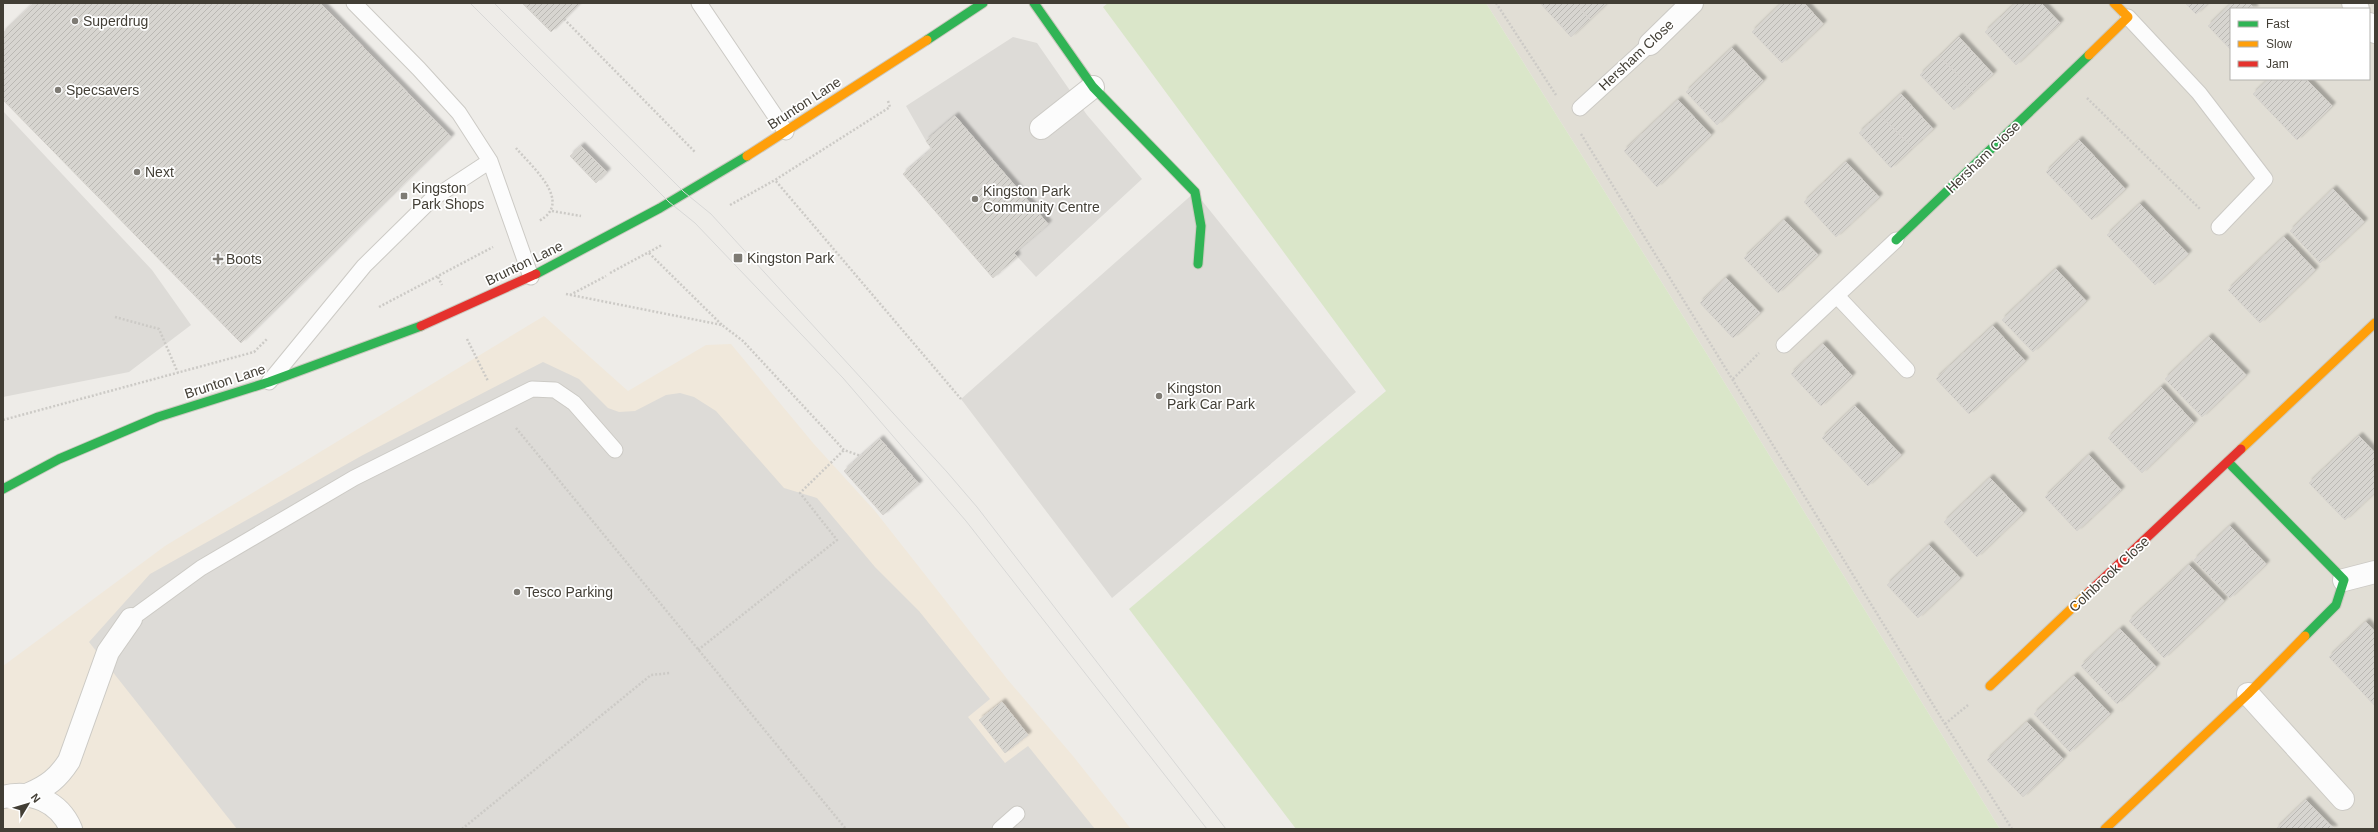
<svg xmlns="http://www.w3.org/2000/svg" width="2378" height="832" font-family="Arial,sans-serif">
	<style>
		.residential { fill: #e1ded5; fill-rule: evenodd }
		.commercial { fill: #f0e8db }
		.green { fill: #dae6c9 }
		.parking { fill: #dddbd7 }
		.building { fill: url(#building-hatch); stroke: #d6d3ce; filter: url(#shadow) }
		.lines { fill: none; stroke-linecap: round; stroke-linejoin: round }
		.lane-casing { stroke: #cccac5; stroke-width: 17 }
		.street-casing { stroke: #cccac5; stroke-width: 24 }
		.fast-casing { stroke: #ccc9bf; stroke-width: 11 }
		.slow-casing { stroke: #ccc9bf; stroke-width: 11 }
		.jam-casing { stroke: #ccc9bf; stroke-width: 11 }
		.path { stroke: #cccac6; stroke-width: 2.5; stroke-dasharray: 2 2; stroke-linecap: butt }
		.lane { stroke: #fcfcfc; stroke-width: 15 }
		.street { stroke: #fcfcfc; stroke-width: 22 }
		.fast { stroke: #30b455; stroke-width: 9 }
		.slow { stroke: #ff9f0a; stroke-width: 9 }
		.jam { stroke: #e5322d; stroke-width: 9 }
		.tram { stroke: #d8d8d7; stroke-width: 1 }
		.poi-dot { fill: #7e7b74; stroke: #fff; stroke-width: 1.5 }
		.labels { text-anchor: middle; stroke-width: 3.5; stroke-linejoin: round; paint-order: stroke }
		.poi-label { font-size: 14px; fill: #423e35; stroke: #fff; text-anchor: start }
		.street-label { font-size: 14px; fill: #423e35; stroke: #fff }
	</style>
	<defs>
		<pattern id="building-hatch" width="6" height="6" patternUnits="userSpaceOnUse"><rect width="6" height="6" fill="#d7d5d0"/><path d="M-1 1l2-2M0 6l6-6M5 7l2-2" fill="none" stroke="#bab8b3"/></pattern>
		<filter id="shadow"><feDropShadow dx="3.5" dy="-3.5" stdDeviation="1" flood-color="#0004"/></filter>
	</defs>
	<rect width="100%" height="100%" fill="#eeece8"/>
	<path class="residential" d="M1486,3H2375V829H2000L1705,351ZM2231,9H2369V79H2231Z"/>
	<path class="commercial" d="M544,316L628,391L706,345L731,344L813,443L875,511L1008,680L1073,756L1131,829H3V666L165,546Z"/>
	<path class="green" d="M1108,3H1486L1705,351L2000,829H1296L1129,609L1386,391L1103,7Z"/>
	<path class="parking" d="M1013,37L1037,43L1087,115L1142,179L1036,277L1014,253L1047,224L955,116L926,141L906,106Z
		M3,111L152,270L191,325L129,372L3,397Z
		M1195,192L1356,392L1112,598L961,399Z
		M543,362L579,379L608,408L619,412L635,411L666,395L680,393L694,397L716,411L784,488L817,498L875,567L919,611L990,699L968,717L1005,763L1028,746L1095,829H237L89,642L150,574L363,455Z"/>
	<path class="building" d="M34,3H320L451,137L241,343L3,100V33Z
		M522,3H580L551,32Z
		M1540,3H1575L1590,19L1571,37Z
		M1575,3H1607L1590,19Z
		M1782,3H1804L1823,24L1782,63L1752,32Z
		M2016,3H2041L2060,23L2016,65L1985,32Z
		M2185,3H2208L2196,14Z
		M2232,3H2249L2255,9H2231V50L2208,26Z
		M1959,37L1993,74L1973,92L1940,56Z
		M1732,48L1763,81L1717,125L1686,92Z
		M1940,56L1973,92L1954,110L1920,75Z
		M2269,79H2306L2332,106L2297,140L2253,94Z
		M1901,94L1933,129L1912,148L1880,114Z
		M1678,100L1711,135L1657,187L1624,151Z
		M1880,114L1912,148L1891,168L1859,133Z
		M955,116L1048,224L1014,253L1017,257L993,278L903,174L932,149L926,141Z
		M2079,140L2125,189L2092,220L2046,172Z
		M581,146L607,172L596,183L570,156Z
		M1846,162L1879,197L1836,237L1804,202Z
		M2333,189L2364,222L2320,263L2290,231Z
		M2140,204L2188,254L2155,285L2107,235Z
		M1784,220L1818,255L1778,293L1744,258Z
		M2284,237L2315,270L2260,323L2228,290Z
		M2056,269L2086,301L2033,352L2002,320Z
		M1726,278L1760,313L1733,338L1700,303Z
		M1993,326L2025,361L1969,414L1936,379Z
		M2209,337L2246,375L2202,417L2165,379Z
		M1823,344L1852,376L1821,406L1791,374Z
		M2161,387L2194,423L2142,473L2108,438Z
		M1855,406L1901,455L1868,486L1822,438Z
		M2359,436L2375,453V492L2345,520L2309,483Z
		M880,439L919,484L883,515L844,471Z
		M2089,455L2121,490L2077,531L2045,497Z
		M1990,478L2023,513L1977,557L1944,522Z
		M2230,526L2266,564L2230,598L2194,560Z
		M1929,545L1960,578L1918,618L1887,585Z
		M2189,565L2224,601L2164,658L2129,621Z
		M2366,622L2375,632V706L2329,657Z
		M2120,629L2156,667L2117,704L2081,666Z
		M2074,676L2110,714L2070,752L2034,714Z
		M1002,702L1028,735L1005,753L979,720Z
		M2027,722L2063,759L2023,797L1987,760Z
		M2306,800L2334,829H2276Z"/>
	<g class="lines">
		<defs>
			<path id="lane" d="M354,3L419,69L459,113L490,161L531,277
				M699,3L786,132
				M2128,17L2199,93L2265,179L2219,227
				M1580,108L1650,44
				M1837,296L1907,370
				M1784,345L1896,240
				M269,382L364,266L432,199L490,161
				M131,619L201,568L354,478L532,389L555,390L574,403L615,450
				M1000,829L1017,814"/>
			<path id="street" d="M2353,3L2358,9
				M2369,24L2375,32
				M1650,44L1692,3
				M1041,128L1093,87
				M2344,580L2375,572
				M2248,694L2343,799
				M29,794C48,786 58,778 69,761L108,652L131,619
				M3,797C31,790 59,801 71,829"/>
			<path id="fast" d="M1034,3L1093,87L1195,192L1201,226L1198,264
				M927,40L983,3
				M1896,240L2089,55
				M536,274L660,208L747,156
				M2228,462L2344,580L2336,605L2305,636
				M3,489L59,459L158,417L269,382L421,326"/>
			<path id="slow" d="M2089,55L2128,17L2114,3
				M747,156L927,40
				M2241,449L2375,323
				M1990,686L2089,592
				M2105,829L2248,694L2305,636"/>
			<path id="jam" d="M421,326L536,274
				M2089,592L2241,449"/>
		</defs>
		<use href="#lane" class="lane-casing"/>
		<use href="#street" class="street-casing"/>
		<use href="#fast" class="fast-casing"/>
		<use href="#slow" class="slow-casing"/>
		<use href="#jam" class="jam-casing"/>
		<path class="path" d="M1496,3L1556,95
			M564,19L695,152
			M2087,98L2200,209
			M888,101L890,107L775,180L961,399
			M1581,134L1945,724L2012,829
			M516,148C532,167 574,202 539,221
			M730,205L775,180
			M552,211L581,216
			M649,253L722,325
			M610,273L662,245
			M438,277L442,285
			M566,294L722,325L743,341L844,450L861,456
			M570,295L606,276
			M379,307L493,247
			M115,317L159,329L178,373
			M467,339L488,381
			M1733,379L1759,353
			M3,420L254,352L268,338
			M516,428L846,829
			M698,650L837,540L800,493L844,450
			M1945,724L1968,705
			M462,829L651,675L670,673"/>
		<use href="#lane" class="lane"/>
		<use href="#street" class="street"/>
		<use href="#fast" class="fast"/>
		<use href="#slow" class="slow"/>
		<use href="#jam" class="jam"/>
		<path class="tram" d="M470,3L669,202L695,223L843,378L966,521L1207,829
			M494,3L684,192L711,214L947,472L977,507L1226,829"/>
	</g>
	<g class="poi-dot">
		<circle cx="75" cy="21" r="4"/>
		<circle cx="58" cy="90" r="4"/>
		<circle cx="137" cy="172" r="4"/>
		<rect x="400" y="192" width="8" height="8" rx="2"/>
		<circle cx="975" cy="199" r="4"/>
		<rect x="733" y="253" width="10" height="10" rx="2"/>
		<path d="M216 253h4v4h4v4h-4v4h-4v-4h-4v-4h4z"/>
		<circle cx="1159" cy="396" r="4"/>
		<circle cx="517" cy="592" r="4"/>
	</g>
	<g class="labels">
		<g class="poi-label">
			<text x="83" y="26">Superdrug</text>
			<text x="66" y="95">Specsavers</text>
			<text x="145" y="177">Next</text>
			<text x="412" y="193">Kingston<tspan x="412" dy="16">Park Shops</tspan></text>
			<text x="983" y="196">Kingston Park<tspan x="983" dy="16">Community Centre</tspan></text>
			<text x="747" y="263">Kingston Park</text>
			<text x="226" y="264">Boots</text>
			<text x="1167" y="393">Kingston<tspan x="1167" dy="16">Park Car Park</tspan></text>
			<text x="525" y="597">Tesco Parking</text>
		</g>
		<g class="street-label">
			<text transform="translate(1636 55) rotate(-43)" y="5">Hersham Close</text>
			<text transform="translate(804 103) rotate(-33)" y="5">Brunton Lane</text>
			<text transform="translate(1983 157) rotate(-44)" y="5">Hersham Close</text>
			<text transform="translate(524 263) rotate(-26)" y="5">Brunton Lane</text>
			<text transform="translate(225 381) rotate(-18)" y="5">Brunton Lane</text>
			<text transform="translate(2109 574) rotate(-43)" y="5">Colnbrook Close</text>
		</g>
	</g>
	<rect width="2378" height="832" fill="none" stroke="#423e35" stroke-width="8"/>
	<rect x="2230" y="8" width="140" height="72" fill="#ffffff" stroke="#b3b2ae"/>
	<rect x="2238" y="21" width="20" height="6" fill="#30b455" stroke="#b3b2ae"/>
	<text x="2266" y="28" font-size="12" fill="#423e35">Fast</text>
	<rect x="2238" y="41" width="20" height="6" fill="#ff9f0a" stroke="#b3b2ae"/>
	<text x="2266" y="48" font-size="12" fill="#423e35">Slow</text>
	<rect x="2238" y="61" width="20" height="6" fill="#e5322d" stroke="#b3b2ae"/>
	<text x="2266" y="68" font-size="12" fill="#423e35">Jam</text>
	<g transform="translate(28 804) rotate(52)" stroke="#ffffff" stroke-width="3" paint-order="stroke">
	<path d="M0-3L7 15L0 10L-7 15Z" fill="#423e35"/>
	<text y="-6" font-size="11" font-weight="bold" text-anchor="middle" fill="#423e35">N</text>
	</g>
</svg>
